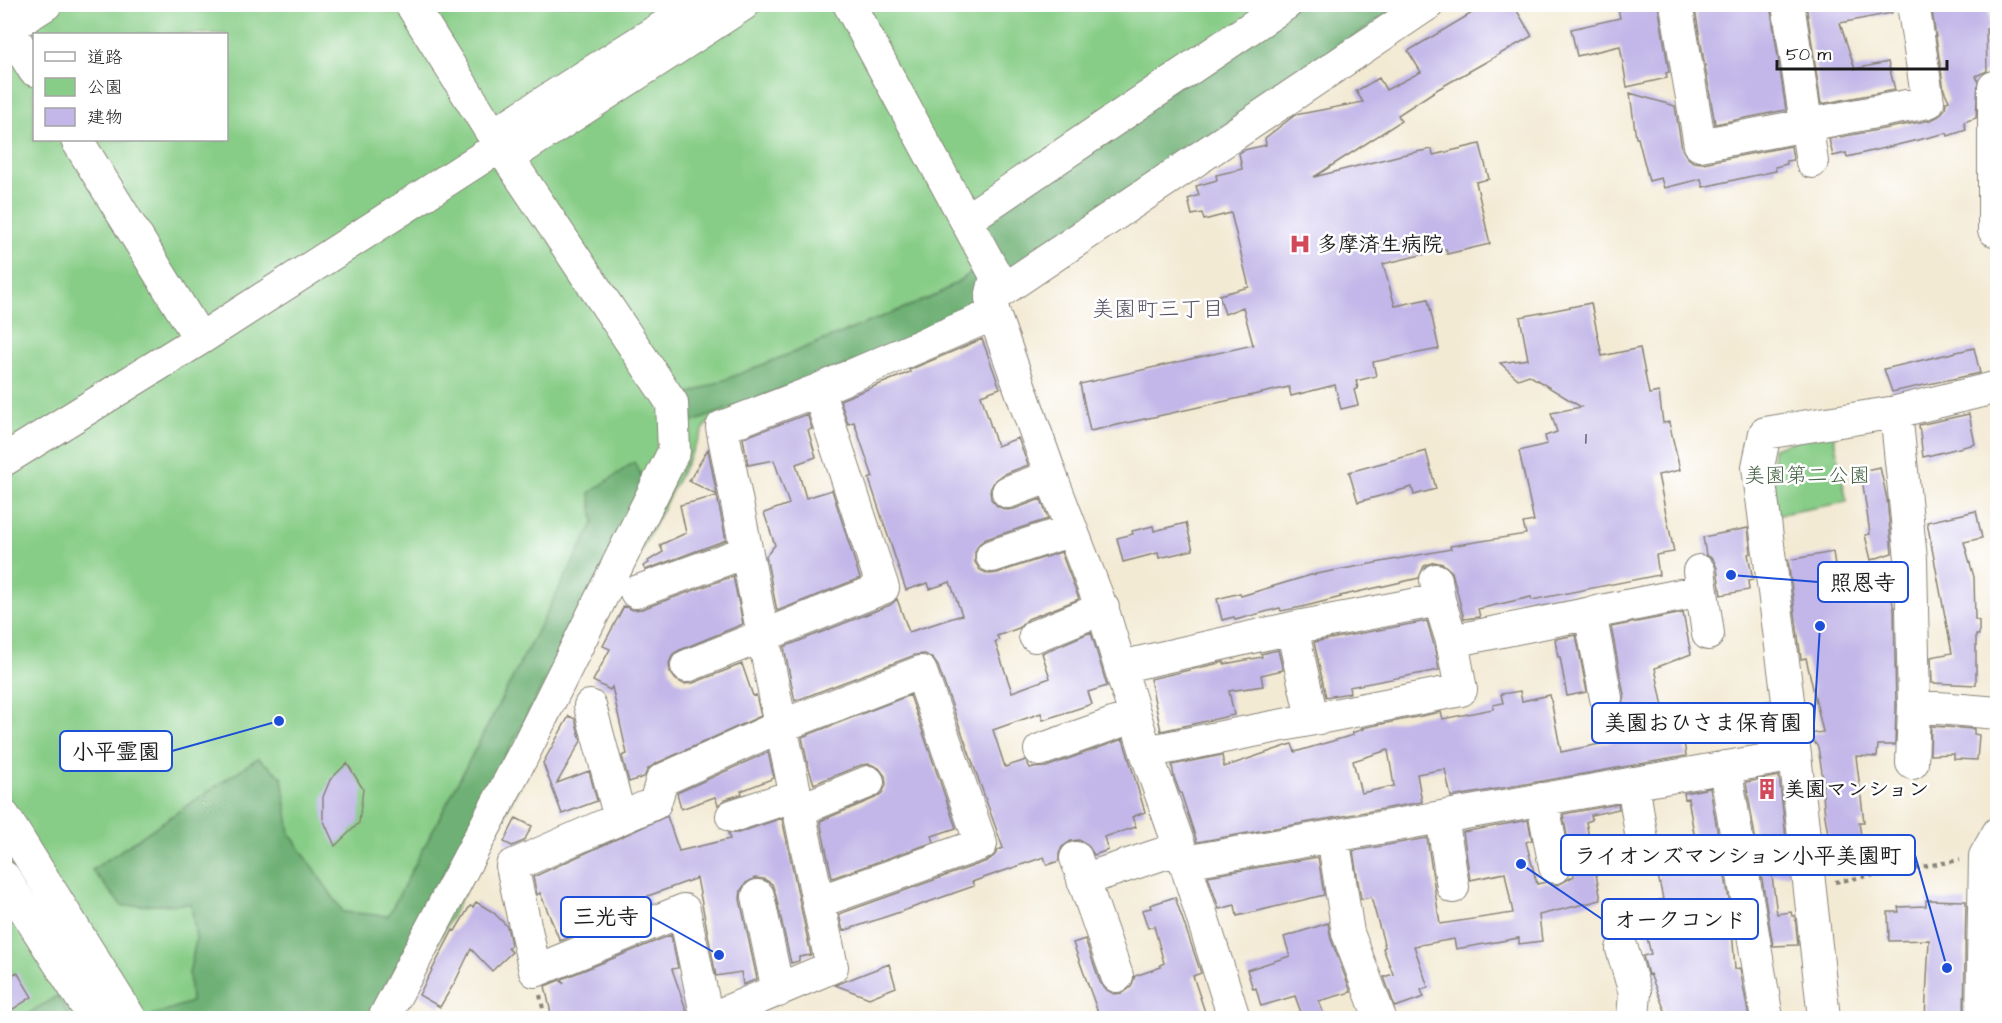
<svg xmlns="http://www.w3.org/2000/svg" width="2002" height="1023" font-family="'Architects Daughter','Klee One',sans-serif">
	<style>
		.green { fill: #88cd87; stroke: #527452; stroke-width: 1.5; fill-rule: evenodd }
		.forest { fill: #6eb074; stroke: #456648; stroke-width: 1.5 }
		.building { fill: #c2b7e8; fill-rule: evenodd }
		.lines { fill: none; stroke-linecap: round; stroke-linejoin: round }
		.minor-casing { stroke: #888378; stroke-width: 34 }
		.path { stroke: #888378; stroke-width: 4; stroke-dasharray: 4.5 4.5; stroke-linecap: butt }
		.minor { stroke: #fff; stroke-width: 32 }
		.labels { text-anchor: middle; stroke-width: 5; stroke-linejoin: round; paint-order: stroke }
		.number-label { font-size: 18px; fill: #46434f }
		.poi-label { font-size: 21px; font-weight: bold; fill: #1c1c1c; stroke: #fff; text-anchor: start }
		.park-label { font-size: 21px; fill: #476347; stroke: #fff }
		.neighbourhood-label { font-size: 22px; fill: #565263; stroke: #fff }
		.leader { fill: none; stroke: #1d4ed8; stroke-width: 2 }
		.callout-dot { fill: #1d4ed8; stroke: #fff; stroke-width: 2 }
		.callout { fill: #fff; stroke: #1d4ed8; stroke-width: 2 }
		.callout-label { font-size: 22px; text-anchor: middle; font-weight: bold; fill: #1c1c1c }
	</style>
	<rect width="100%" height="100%" fill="#fff"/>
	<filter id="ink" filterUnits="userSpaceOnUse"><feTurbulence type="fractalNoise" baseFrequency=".0167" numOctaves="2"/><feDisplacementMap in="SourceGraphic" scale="12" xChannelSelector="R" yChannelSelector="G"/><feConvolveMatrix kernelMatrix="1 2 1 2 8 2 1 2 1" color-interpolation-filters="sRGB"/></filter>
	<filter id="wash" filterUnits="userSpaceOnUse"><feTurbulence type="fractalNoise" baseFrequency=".008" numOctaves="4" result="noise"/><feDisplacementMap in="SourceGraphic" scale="24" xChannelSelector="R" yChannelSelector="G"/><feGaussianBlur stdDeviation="1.35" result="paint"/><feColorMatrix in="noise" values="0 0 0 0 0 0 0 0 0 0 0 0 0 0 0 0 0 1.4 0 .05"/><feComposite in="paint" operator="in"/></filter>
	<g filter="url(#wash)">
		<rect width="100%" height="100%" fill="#f3ead4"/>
		<path class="green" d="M5,5H1409L985,318L707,423L399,1018H5ZM34,34H226V140H34Z
			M1832,429L1847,502L1775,515L1773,448Z"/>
		<path class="forest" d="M1297,5H1399L1007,275L976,223Z
			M978,268L984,282L978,316L693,422L684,396L937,295Z
			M634,462L647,485L369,1018H156L153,1015L191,1002L189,974L196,939L191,904L122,906L92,870L258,758L282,777L290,834L343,912L388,916L594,522L590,493Z
			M57,996L71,1018H21Z"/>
		<g id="blocks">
			<path class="building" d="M1487,4H1513L1532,36L1438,89L1398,115L1401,121L1314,177L1401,155L1432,149L1433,155L1480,144L1489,179L1476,182L1490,244L1447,254L1446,249L1383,264L1395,306L1428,299L1439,349L1373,362L1376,376L1356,381L1358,388L1354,390L1358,405L1341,409L1335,385L1291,396L1289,387L1090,431L1080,384L1253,345L1243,307L1225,314L1219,295L1249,287L1231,213L1204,220L1202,213L1192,215L1188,199L1199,195L1196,186L1217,180L1216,175L1242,169L1239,153L1244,150L1266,145L1265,138L1295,115L1363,102L1356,91L1379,78L1386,90L1421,72L1408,51Z
				M1617,4H1658L1669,72L1666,73L1667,78L1627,87L1620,46L1577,56L1571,29L1620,18Z
				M1694,4H1770L1786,110L1715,124Z
				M1806,4H1891L1892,13L1840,23L1855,69L1888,62L1895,90L1821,104Z
				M1931,4H1989V28L1986,29L1987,71L1976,76L1978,81L1976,118L1964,122L1966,130L1948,136L1947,133L1847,157L1846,153L1833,156L1829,139L1931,120L1939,116L1945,109L1946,102L1949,101L1944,90Z
				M1630,93L1675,106L1682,149L1687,157L1693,162L1703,163L1791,146L1793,160L1786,161L1787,164L1775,167L1776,171L1743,178L1703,187L1701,179L1664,188L1661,178L1649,181L1638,138H1636Z
				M1591,303L1602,356L1640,348L1649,394L1659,392L1663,423L1669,422L1680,470L1658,475L1674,552L1656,555L1659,575L1532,600L1531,597L1478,609L1480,617L1464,619L1452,572L1443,564L1434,562L1424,566L1419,578L1340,596L1341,597L1302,607L1281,611L1280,608L1235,620L1234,617L1222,620L1217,599L1240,593L1241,596L1311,575L1451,549L1450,546L1526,534L1523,523L1534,521L1519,451L1547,444L1545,436L1557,432L1551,413L1581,407L1529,375L1518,379L1500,363L1528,359L1520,317Z
				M982,339L1000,388L981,395L997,446L1018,438L1028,465L1002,475L995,480L990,490L991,499L997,506L1006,510L1014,509L1041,499L1048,519L986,539L979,544L975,552V562L980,570L989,574L997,573L1061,552L1079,599L1028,619L1019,628L997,636L999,640L995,642L1012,692L1050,678L1042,653L1091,632L1107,686L1088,692L1092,704L1043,720L1041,713L993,730L1005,767L1026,760L1030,768L1046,767L1123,739L1145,812L1132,817L1136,827L1104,837L1108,850L1094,855L1087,844L1079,840L1071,841L1062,847L1059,854V861L1047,865L1044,857L972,882L974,886L903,911L843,931L839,914L987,861L994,856L998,850L1003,848L938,666L933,659L925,654L915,655L795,701L784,647L890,605L897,599L909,632L962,615L950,582L930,589L928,583L906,590L869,479L873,477L854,422L848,424L840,400L910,372L909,370Z
				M1974,348L1980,373L1892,392L1884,369Z
				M807,414L812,429L808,430L816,457L796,464L806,498L832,490L860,578L777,611L766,556L775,545L764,513L789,504L774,460L748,465L743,438Z
				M1969,414L1975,444L1923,457L1919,425Z
				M708,449L717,495L689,481Z
				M1426,451L1436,489L1414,495L1412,487L1358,502L1349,472Z
				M1880,467L1887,499L1892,553L1871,560L1865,535L1870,534L1861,471Z
				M717,496L726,540L645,570L643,566L649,563L648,561L663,552L660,545L686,533L680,505Z
				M1976,511L1982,538L1964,542L1974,577L1975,619L1979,621V635H1976V685L1932,683L1931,657L1952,653L1927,522Z
				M1186,523L1193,550L1159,558L1158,553L1123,562L1117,538L1133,534L1132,531L1153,526L1154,531Z
				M1748,528L1751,553L1748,554L1753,580L1748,581L1749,590L1721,595L1717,568L1713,559L1706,555L1703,537Z
				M1833,552L1837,580L1887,571L1894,610L1896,706L1895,745H1878L1877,757L1856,756L1864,822H1859L1864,857L1827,863L1830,845L1825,816L1822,785H1824L1818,747L1811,738L1810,734L1823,732L1806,658L1801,659L1788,560Z
				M733,576L743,624L680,650L673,654L669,663L670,672L676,680L684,684L693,683L742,664L753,696L756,695L761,716L655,764L648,769L644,777L629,782L622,756L627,754L612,687L610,690L593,681L610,649L603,646L624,606L633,610L642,609Z
				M1683,613L1691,654L1655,668L1668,731L1682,728L1686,756L1451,797L1445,769L1417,774L1422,802L1197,842L1181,793H1180L1174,777L1172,765L1222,755L1224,767L1292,744L1295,752L1353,735L1352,733L1363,729L1362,728L1441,712L1443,719L1493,709V705L1503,703L1501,694L1520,691L1522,701L1550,695L1561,752L1629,738L1622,705L1624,695L1611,627ZM1388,750L1394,786L1361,793L1353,761Z
				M1427,621L1434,645L1439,670L1349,687L1350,693L1326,697L1314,642Z
				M1576,635L1587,692L1567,696L1560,657H1558L1555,639Z
				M1278,650L1283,670L1261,675L1263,686L1229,691L1234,715L1161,731L1150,679L1224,662V664L1262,657L1261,654Z
				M910,695L956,828L932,836L934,842L832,878L820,821L875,798L882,793L886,785L885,776L879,768L870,764L861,765L814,784L808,766L802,737Z
				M1770,701L1773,725L1734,730L1730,705Z
				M569,716L575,719L581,741L557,783L589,771L597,801L562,814L543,763Z
				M1931,726L1974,729V734L1979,735L1977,760L1954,759V754L1930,755Z
				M768,752L774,778L741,791L742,794L726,799L718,805L715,797L681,809L677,793Z
				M347,763L363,789L359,823L335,846L323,819V797L330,780Z
				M1779,776L1790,874L1772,876L1777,914L1791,912L1792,916H1795L1798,945L1773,946L1746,782Z
				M1710,788L1734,929H1732L1735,969L1740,968L1749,1018H1668L1650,974L1648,975L1643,956L1651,954L1642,917L1652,915L1648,903L1663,899L1656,866L1661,858L1697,851L1688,798L1685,799L1684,793Z
				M1618,804L1619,809L1591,815L1592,820L1586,822L1601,900L1539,915L1542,941L1519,944V938L1456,949L1454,939L1414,946L1428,987L1421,990L1424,997L1395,1007L1384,977L1393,974L1383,948L1385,947L1371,897L1361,899L1353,851L1427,838L1440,924L1513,913L1505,873L1470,880L1463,832L1528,820L1532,840L1526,842L1537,884L1546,882L1558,885L1574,876L1563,814Z
				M667,816L679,851L730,839L728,833H738L782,818L811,955L799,957V961L791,963L775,892L772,884L764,879L755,878L746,883L741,890L740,899L757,979L743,985L741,972L716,976L697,878L648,896L652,904L560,941L540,893L537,895L533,877Z
				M516,818L532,826L524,841L512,846L504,842Z
				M1318,857L1324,895L1237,916L1235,905L1219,909L1208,876Z
				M1175,897L1201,973L1193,976L1207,1018H1100L1073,943L1085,939L1100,982L1105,989L1114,994L1123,993L1131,987L1135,976L1161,967L1160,965L1164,963L1154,926L1148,928L1142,910L1151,908L1150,905Z
				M1926,900L1966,901L1964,1018H1925L1929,940L1889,941L1888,912H1899L1898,907L1926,906Z
				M476,902L493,912L507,926L511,945L508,948L512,952L492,971L471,949L455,982L440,1007L419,995L453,930L455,931L470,906L473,907Z
				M1328,923L1331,939L1351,992L1319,1001L1325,1018H1303L1295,996L1261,1006L1256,988L1253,989L1247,970L1290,956L1284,937Z
				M671,935L678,968L672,969L689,1018H552L545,986L560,980L564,984L562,979Z
				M889,964L896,987L869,998L835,985Z
				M17,972L32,997L4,1015V980Z"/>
		</g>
	</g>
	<g filter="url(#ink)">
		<use href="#blocks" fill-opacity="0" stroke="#888378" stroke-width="1.5"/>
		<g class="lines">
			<defs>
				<path id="minor" d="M849,4L996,276L991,298L994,314L1051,476L1104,614L1146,752L1185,862L1234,1018
					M1676,4L1700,145L1928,102L1913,4
					M1788,4L1812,162
					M4,22L34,70
					M4,31L46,4
					M1994,87V230L1998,231
					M494,134L699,4
					M77,140L200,339
					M509,157L744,4
					M966,220L1286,4
					M991,298L1428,4
					M1896,412L1911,559L1914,706L1912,763
					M4,460L200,339L500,146
					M1008,492L1051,476
					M992,556L1072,530
					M1699,571L1708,634
					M636,592L746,552
					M1590,613L1606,698
					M1035,636L1103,608
					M1452,641L1701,591
					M687,666L883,588L818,390
					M1120,667L1292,628
					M590,706L620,818
					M1914,706L1998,713
					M1312,718L1292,628L1439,600
					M1040,750L1135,716
					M1146,752L1461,690L1452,641L1439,600L1436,580
					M1725,767L1767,1018
					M1633,783L1644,853
					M1542,799L1555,867
					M799,810L868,782
					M4,816L130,1018
					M732,816L796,795
					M1442,817L1453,887
					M1333,836L1348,933L1380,1018
					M1076,858L1117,976
					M1185,862L1795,755
					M4,877L94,1018
					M1083,880L1180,848
					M758,896L778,991
					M1622,949L1635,993L1633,1018
					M384,1018L523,755L674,451L672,403L500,146L411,4
					M707,1018L684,910L535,971L512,866L655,803L662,780L781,726L921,672L981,844L818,902
					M712,1018L832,967L781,726L722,427L818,390L994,314
					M1824,1018L1795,755L1758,467L1765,433L1896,412L1998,387
					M1982,1018L1985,856L1998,833"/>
			</defs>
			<use href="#minor" class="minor-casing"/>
			<path class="path" d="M1995,61L1996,4
				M1835,882L1960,860
				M540,995L545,1018"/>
			<use href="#minor" class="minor"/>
		</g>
	</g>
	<defs>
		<symbol id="hospital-bare" viewBox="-9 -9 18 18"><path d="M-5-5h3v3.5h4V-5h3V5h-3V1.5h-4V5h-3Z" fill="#d1495b" stroke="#fff" stroke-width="2.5" paint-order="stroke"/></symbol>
		<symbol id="building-bare" viewBox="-9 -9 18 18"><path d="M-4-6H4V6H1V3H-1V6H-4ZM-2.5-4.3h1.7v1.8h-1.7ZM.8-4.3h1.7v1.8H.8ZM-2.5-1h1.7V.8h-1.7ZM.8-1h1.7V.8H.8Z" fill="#d1495b" stroke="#fff" stroke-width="2.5" paint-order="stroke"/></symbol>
	</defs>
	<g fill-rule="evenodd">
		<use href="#hospital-bare" x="1285" y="229" width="30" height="30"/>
		<use href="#building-bare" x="1752" y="774" width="30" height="30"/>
	</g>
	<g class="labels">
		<g class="number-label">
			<text x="1586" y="444">1</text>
		</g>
		<g class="poi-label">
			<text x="1317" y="251">多摩済生病院</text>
			<text x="1784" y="796">美園マンション</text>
		</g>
		<g class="park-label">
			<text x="1807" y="482">美園第二公園</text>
		</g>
		<g class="neighbourhood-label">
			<text x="1158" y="316">美園町三丁目</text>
		</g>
	</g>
	<path class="leader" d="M1731 575L1818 582M1820 626L1814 723M279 721L172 751M1947 968L1915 855M719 955L651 917M1521 864L1602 919"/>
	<g class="callout-dot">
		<circle cx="1731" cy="575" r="6"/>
		<circle cx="1820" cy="626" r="6"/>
		<circle cx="279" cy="721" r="6"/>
		<circle cx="1947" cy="968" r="6"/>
		<circle cx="719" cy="955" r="6"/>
		<circle cx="1521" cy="864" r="6"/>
	</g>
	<g class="callout">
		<rect x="1818" y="562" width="90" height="40" rx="6"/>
		<rect x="1592" y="703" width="222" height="40" rx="6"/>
		<rect x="60" y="731" width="112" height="40" rx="6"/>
		<rect x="1561" y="835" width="354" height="40" rx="6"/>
		<rect x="561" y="897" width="90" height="40" rx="6"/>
		<rect x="1602" y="899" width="156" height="40" rx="6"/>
	</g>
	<g class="callout-label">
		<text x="1863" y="590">照恩寺</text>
		<text x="1703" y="730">美園おひさま保育園</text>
		<text x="116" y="759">小平霊園</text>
		<text x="1738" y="863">ライオンズマンション小平美園町</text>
		<text x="606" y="924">三光寺</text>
		<text x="1680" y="927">オークコンド</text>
	</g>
	<rect width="2002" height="1023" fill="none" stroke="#fff" stroke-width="24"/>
	<rect x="33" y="33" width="195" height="108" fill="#ffffff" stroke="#a4a4a4" stroke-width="1.5"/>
	<rect x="45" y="52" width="30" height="9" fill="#ffffff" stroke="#a4a4a4" stroke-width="1.5"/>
	<text x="87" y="63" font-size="18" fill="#1c1c1c">道路</text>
	<rect x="45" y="78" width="30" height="18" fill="#88cd87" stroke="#a4a4a4" stroke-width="1.5"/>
	<text x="87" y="93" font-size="18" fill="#1c1c1c">公園</text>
	<rect x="45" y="108" width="30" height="18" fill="#c2b7e8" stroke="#a4a4a4" stroke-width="1.5"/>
	<text x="87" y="123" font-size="18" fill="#1c1c1c">建物</text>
	<path d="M1777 60v9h170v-9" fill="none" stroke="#1c1c1c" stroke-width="3"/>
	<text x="1786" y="60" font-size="18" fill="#1c1c1c" stroke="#ffffff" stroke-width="4.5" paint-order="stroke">50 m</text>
</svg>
